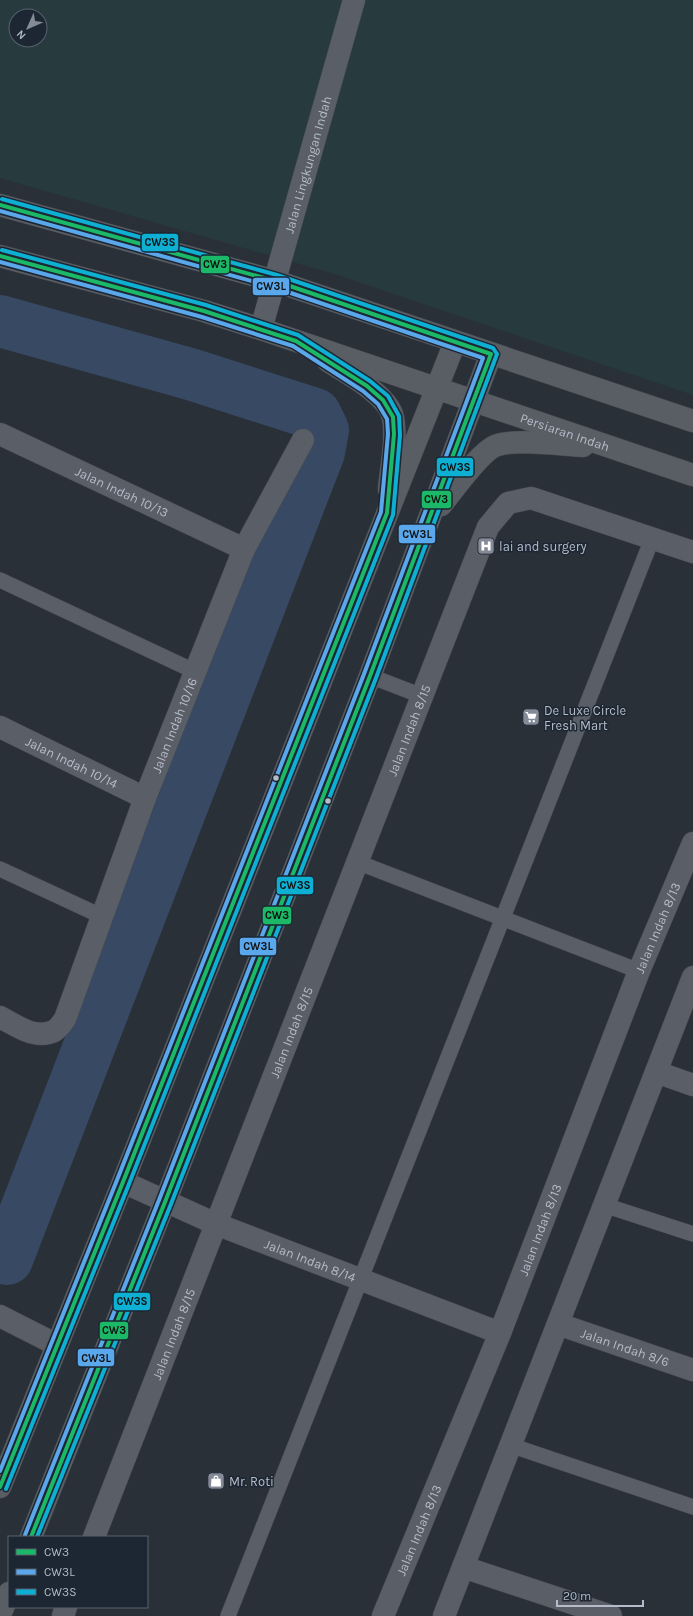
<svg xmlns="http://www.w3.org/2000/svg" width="693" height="1616" font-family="Karla,sans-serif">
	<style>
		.green { fill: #273a3e; fill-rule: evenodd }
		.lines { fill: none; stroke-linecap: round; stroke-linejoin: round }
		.river { stroke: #384963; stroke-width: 52 }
		.service-casing { stroke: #484c53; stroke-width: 16 }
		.minor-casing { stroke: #484c53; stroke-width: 23 }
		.secondary-casing { stroke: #484c53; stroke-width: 23 }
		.service { stroke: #5a5e66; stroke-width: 15 }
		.minor { stroke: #5a5e66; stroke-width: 22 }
		.secondary { stroke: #595d64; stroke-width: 22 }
		.bus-1-casing { stroke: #1d2633; stroke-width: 7 }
		.bus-2-casing { stroke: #1d2633; stroke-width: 7 }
		.bus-3-casing { stroke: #1d2633; stroke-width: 7 }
		.bus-1 { stroke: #1ab867; stroke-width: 4 }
		.bus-2 { stroke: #5aa8eb; stroke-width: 4 }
		.bus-3 { stroke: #0dafd3; stroke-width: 4 }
		.bus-dot { fill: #b4bcc9; stroke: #1d2633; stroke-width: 1.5 }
		.labels { text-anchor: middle; stroke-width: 3; stroke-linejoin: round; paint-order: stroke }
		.street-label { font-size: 13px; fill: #b4bcc9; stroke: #1d2633 }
		.poi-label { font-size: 13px; fill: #b4bcc9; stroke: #1d2633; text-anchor: start }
		.line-badge { stroke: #1d2633; stroke-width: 1.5 }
		.pale-badge-label { font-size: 11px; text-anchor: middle; font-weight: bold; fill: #111 }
	</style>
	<rect width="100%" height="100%" fill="#2a3038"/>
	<path class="green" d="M0,0H693V395L338,275L0,178ZM16,16H40V40H16Z"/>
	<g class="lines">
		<path class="river" d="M0,321L190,374L315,414L323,430L319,452L7,1259"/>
		<defs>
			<path id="service" d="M0,580L194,671
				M370,676L422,696
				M357,862L639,971
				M0,869L101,916
				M604,1205L693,1234
				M510,1445L693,1507
				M228,1616L652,539"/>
			<g id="minor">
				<path id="s1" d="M261,329L354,0"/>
				<path id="s2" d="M0,434L244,549"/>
				<path id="s3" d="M0,727L145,798"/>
				<path id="s4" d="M0,1017C17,1026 35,1040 54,1031C58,1029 62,1023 65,1019L145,798L244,549L303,440"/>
				<path d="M656,1072L693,1085"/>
				<path id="s5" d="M123,1182L216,1224L500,1333"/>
				<path d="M0,1316L57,1345"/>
				<path id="s6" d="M558,1324L693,1370"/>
				<path id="s7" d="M94,1537L488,527L508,503L531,498L693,552"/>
				<path d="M463,1567L611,1616"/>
				<path d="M63,1616L66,1607"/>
				<path id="s8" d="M383,1616L500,1333L639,971L693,843"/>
				<path d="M444,1616L693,977"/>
			</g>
			<g id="secondary">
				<path d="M0,205L275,281L693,421"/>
				<path id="s9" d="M0,256L204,311L261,329L693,475"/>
				<path d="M328,361C346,373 389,395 393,418C397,439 391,467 389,489"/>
				<path d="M441,505C453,491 479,453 495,446C514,438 561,445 583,446"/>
				<path d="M0,1487L123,1182L455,342"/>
				<path d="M31,1537L165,1202L370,676L491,354"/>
				<path d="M0,1615L9,1593"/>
			</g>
		</defs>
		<use href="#service" class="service-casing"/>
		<use href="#minor" class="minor-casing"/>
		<use href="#secondary" class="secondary-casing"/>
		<use href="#service" class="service"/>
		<use href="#minor" class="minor"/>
		<use href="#secondary" class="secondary"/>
		<defs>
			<path id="bus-1" d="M0,205L275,281L491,354L370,676L165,1202L31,1537
				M0,256L204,311L296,341L367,386L383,400L393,417L394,434L387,513L123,1182L0,1487"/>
			<path id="bus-2" d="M0,211L273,287L483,358L364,674L159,1200L25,1535
				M0,262L202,317L293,346L363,391L378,404L387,419L388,434L381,512L117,1180L0,1471"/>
			<path id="bus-3" d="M2,199L277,275L493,348L497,354L376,678L171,1204L37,1537
				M2,250L206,305L298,335L370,381L388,396L399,416L400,435L393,515L129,1184L6,1489"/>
		</defs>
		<use href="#bus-1" class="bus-1-casing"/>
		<use href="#bus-2" class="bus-2-casing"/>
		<use href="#bus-3" class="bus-3-casing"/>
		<use href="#bus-1" class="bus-1"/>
		<use href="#bus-2" class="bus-2"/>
		<use href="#bus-3" class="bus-3"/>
	</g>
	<defs>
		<symbol id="hospital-square" viewBox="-11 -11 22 22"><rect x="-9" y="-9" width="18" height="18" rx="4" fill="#848b96" stroke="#1d2633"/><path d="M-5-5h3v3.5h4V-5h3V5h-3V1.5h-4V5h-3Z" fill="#fff"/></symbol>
		<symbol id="supermarket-square" viewBox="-11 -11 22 22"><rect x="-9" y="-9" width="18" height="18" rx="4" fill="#848b96" stroke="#1d2633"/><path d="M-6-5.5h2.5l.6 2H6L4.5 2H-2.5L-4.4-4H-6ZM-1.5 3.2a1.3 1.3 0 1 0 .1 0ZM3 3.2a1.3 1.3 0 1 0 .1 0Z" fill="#fff"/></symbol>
		<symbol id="shop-square" viewBox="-11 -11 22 22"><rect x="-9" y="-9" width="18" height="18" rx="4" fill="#848b96" stroke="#1d2633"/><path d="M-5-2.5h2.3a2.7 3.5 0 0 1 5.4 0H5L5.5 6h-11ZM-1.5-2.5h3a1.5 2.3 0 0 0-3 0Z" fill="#fff"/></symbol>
	</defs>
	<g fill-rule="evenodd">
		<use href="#hospital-square" x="476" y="536" width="20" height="20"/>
		<use href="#supermarket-square" x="521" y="707" width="20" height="20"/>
		<use href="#shop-square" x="206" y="1471" width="20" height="20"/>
	</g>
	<g class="bus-dot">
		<circle cx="276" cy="778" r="3.5"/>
		<circle cx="328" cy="801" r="3.5"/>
	</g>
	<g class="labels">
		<g class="street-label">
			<text dy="5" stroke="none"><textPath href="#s1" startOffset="171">Jalan Lingkungan Indah</textPath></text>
			<text dy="5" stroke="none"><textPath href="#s9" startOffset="592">Persiaran Indah</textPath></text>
			<text dy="5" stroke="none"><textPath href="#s2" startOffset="135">Jalan Indah 10/13</textPath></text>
			<text dy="5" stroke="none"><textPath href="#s4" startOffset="388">Jalan Indah 10/16</textPath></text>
			<text dy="5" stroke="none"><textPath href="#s7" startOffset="866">Jalan Indah 8/15</textPath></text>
			<text dy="5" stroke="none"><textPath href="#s3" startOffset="80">Jalan Indah 10/14</textPath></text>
			<text dy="5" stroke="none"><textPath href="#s8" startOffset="741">Jalan Indah 8/13</textPath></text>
			<text dy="5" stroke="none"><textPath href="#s7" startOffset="542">Jalan Indah 8/15</textPath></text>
			<text dy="5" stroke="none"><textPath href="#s8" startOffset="417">Jalan Indah 8/13</textPath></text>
			<text dy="5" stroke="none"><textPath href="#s5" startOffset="203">Jalan Indah 8/14</textPath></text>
			<text dy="5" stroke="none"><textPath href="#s7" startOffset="218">Jalan Indah 8/15</textPath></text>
			<text dy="5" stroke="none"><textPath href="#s6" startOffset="71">Jalan Indah 8/6</textPath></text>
			<text dy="5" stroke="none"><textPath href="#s8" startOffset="93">Jalan Indah 8/13</textPath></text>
		</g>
		<g class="poi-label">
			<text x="499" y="551">lai and surgery</text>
			<text x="544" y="715">De Luxe Circle<tspan x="544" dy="15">Fresh Mart</tspan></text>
			<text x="229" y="1486">Mr. Roti</text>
		</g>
	</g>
	<g class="line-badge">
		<rect x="141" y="233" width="38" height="19" rx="4" fill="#0dafd3"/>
		<rect x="200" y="255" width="30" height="19" rx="4" fill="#1ab867"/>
		<rect x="252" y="277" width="38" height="19" rx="4" fill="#5aa8eb"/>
		<rect x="436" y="457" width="38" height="20" rx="4" fill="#0dafd3"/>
		<rect x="421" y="490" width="31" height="19" rx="4" fill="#1ab867"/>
		<rect x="398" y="524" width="38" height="20" rx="4" fill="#5aa8eb"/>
		<rect x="276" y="876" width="38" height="19" rx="4" fill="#0dafd3"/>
		<rect x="262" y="906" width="30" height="19" rx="4" fill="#1ab867"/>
		<rect x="239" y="937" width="38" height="19" rx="4" fill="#5aa8eb"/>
		<rect x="113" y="1292" width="38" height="19" rx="4" fill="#0dafd3"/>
		<rect x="99" y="1321" width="30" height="19" rx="4" fill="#1ab867"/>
		<rect x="77" y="1348" width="38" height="19" rx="4" fill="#5aa8eb"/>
	</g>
	<g class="pale-badge-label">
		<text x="160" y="246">CW3S</text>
		<text x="215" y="268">CW3</text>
		<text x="271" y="290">CW3L</text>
		<text x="455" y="471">CW3S</text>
		<text x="436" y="503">CW3</text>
		<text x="417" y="538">CW3L</text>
		<text x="295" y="889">CW3S</text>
		<text x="277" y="919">CW3</text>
		<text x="258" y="950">CW3L</text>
		<text x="132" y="1305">CW3S</text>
		<text x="114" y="1334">CW3</text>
		<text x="96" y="1362">CW3L</text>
	</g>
	<rect x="8" y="1536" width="140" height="72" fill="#1d2633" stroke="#59626f"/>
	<rect x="16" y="1549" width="20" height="6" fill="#1ab867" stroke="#59626f"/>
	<text x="44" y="1556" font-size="12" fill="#b4bcc9">CW3</text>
	<rect x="16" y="1569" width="20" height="6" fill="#5aa8eb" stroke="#59626f"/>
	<text x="44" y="1576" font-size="12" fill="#b4bcc9">CW3L</text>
	<rect x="16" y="1589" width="20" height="6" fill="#0dafd3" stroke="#59626f"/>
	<text x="44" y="1596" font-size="12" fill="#b4bcc9">CW3S</text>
	<g transform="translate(28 28) rotate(225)"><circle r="19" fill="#1d2633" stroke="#59626f"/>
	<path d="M0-3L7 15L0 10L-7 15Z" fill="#848b96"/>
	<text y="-6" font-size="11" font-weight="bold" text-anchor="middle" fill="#b4bcc9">N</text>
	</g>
	<path d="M557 1600v6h86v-6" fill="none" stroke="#b4bcc9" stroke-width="2"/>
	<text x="563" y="1600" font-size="12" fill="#b4bcc9" stroke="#1d2633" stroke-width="3" paint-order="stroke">20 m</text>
</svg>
